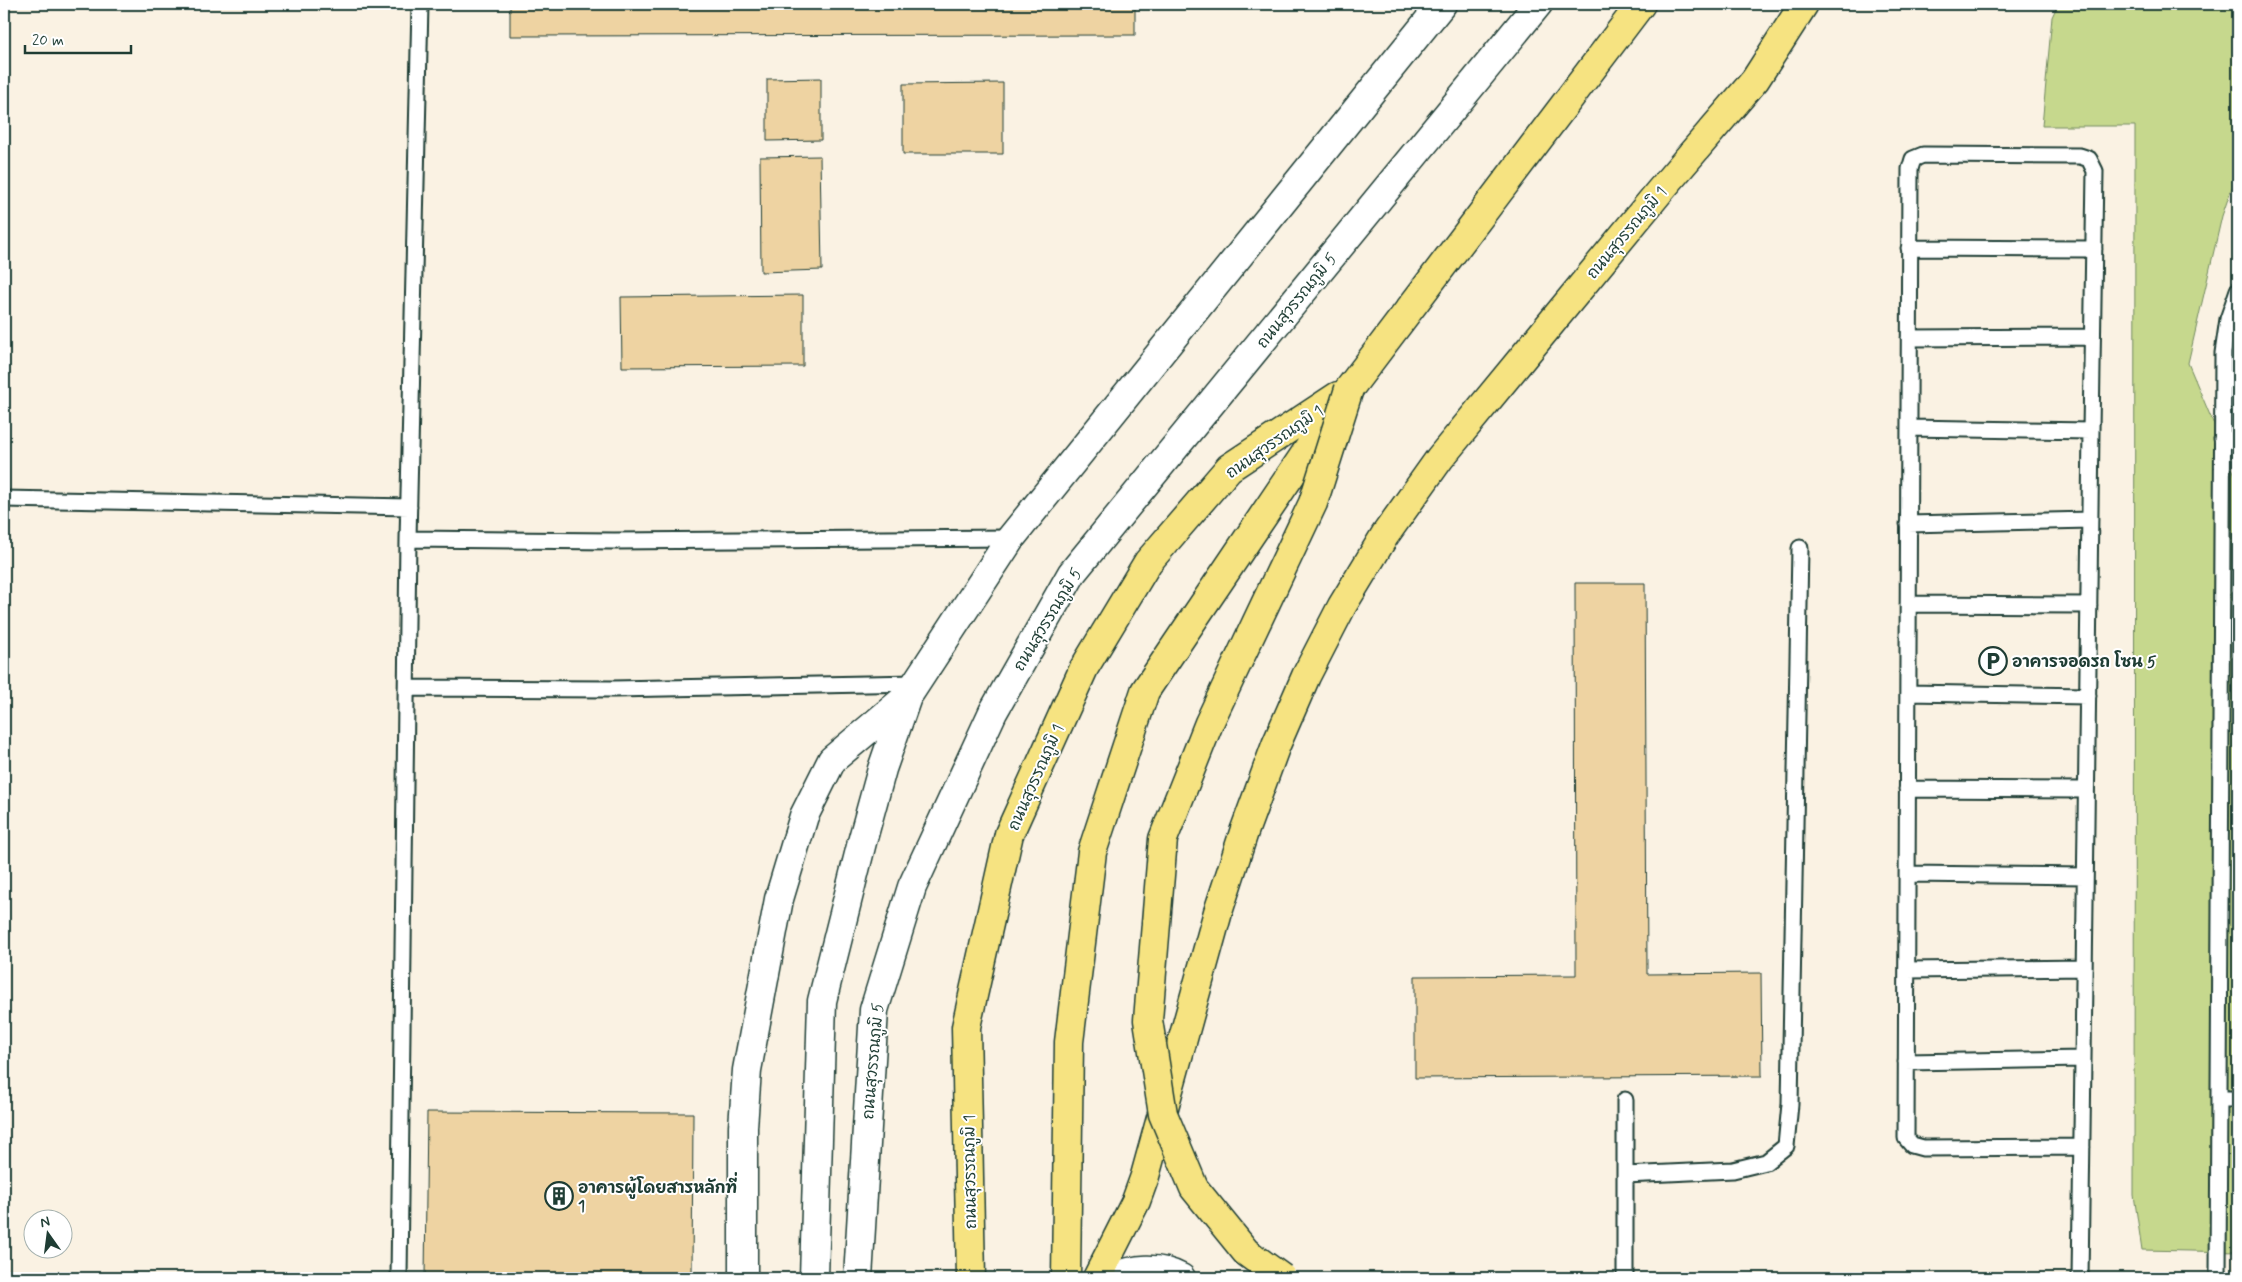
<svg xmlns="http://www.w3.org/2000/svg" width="2242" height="1282" font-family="Mynerve,'Playpen Sans Thai',sans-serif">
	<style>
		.built { fill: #faf2e3; fill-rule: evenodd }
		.green { fill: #c6d88d; stroke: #728a60 }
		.building { fill: #eed3a2; stroke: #1f3d34 }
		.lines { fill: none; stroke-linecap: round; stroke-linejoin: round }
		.service-casing { stroke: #1f3d34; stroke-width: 19 }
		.minor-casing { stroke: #1f3d34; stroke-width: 31 }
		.trunk-casing { stroke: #1f3d34; stroke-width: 31 }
		.service { stroke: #fff; stroke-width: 15 }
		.minor { stroke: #fff; stroke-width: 28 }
		.trunk { stroke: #f6e381; stroke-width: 28 }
		.trunk-bridge-casing { stroke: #1f3d34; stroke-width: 31; stroke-linecap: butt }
		.trunk-bridge { stroke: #f6e381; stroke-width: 28 }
		.labels { text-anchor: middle; stroke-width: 4; stroke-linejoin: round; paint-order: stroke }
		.street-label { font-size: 16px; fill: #1f3d34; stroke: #fff }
		.poi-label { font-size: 16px; font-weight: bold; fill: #1f3d34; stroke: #fff; text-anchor: start }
	</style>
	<rect width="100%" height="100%" fill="#fff"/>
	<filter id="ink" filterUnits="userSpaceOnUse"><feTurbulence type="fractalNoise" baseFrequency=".02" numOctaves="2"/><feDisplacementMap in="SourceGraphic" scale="10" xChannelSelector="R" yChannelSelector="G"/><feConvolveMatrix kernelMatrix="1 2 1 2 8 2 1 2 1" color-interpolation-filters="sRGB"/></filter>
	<g filter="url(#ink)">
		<path class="built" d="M4,4H2238V1278H4ZM32,1220H62V1250H32Z"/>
		<path class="green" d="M2058,4H2238V170L2222,216L2188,363L2236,477H2238V1252L2142,1250L2134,1195L2135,126H2042L2052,17Z"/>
		<path class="building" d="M510,4H1135V35L510,36Z
			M821,78V140L767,141V79Z
			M1003,83V154H903V84Z
			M820,156L822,270L761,272L760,157Z
			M803,295V366L622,367L621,297Z
			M1575,583H1645L1647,974L1761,973L1762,1076L1415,1078V976L1576,975Z
			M427,1112L693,1113L692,1278H425Z"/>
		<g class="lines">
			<defs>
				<path id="service" d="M1909,248L2094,249
					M1909,338L2092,337
					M1909,428L2091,431
					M2222,439L2238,440
					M4,499L409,507
					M1908,524L2090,520
					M408,539L614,541L1011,538
					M1908,604L2089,605
					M406,688L613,689L916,683
					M1908,693L2088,696
					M1907,789L2086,790
					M1907,874L2085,876
					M1907,970L2084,968
					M1906,1062L2083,1059
					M2219,1099H2238
					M1625,1100V1278
					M1625,1175L1733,1170L1766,1162L1786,1146L1790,1104L1800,548
					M399,1278L408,539L420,4
					M2080,1278L2083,1059L2091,431L2095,171L2089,159L2080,156L1923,155L1913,159L1910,169L1906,1138L1912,1145L1923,1148L2082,1147
					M2218,1278L2223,353L2228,319L2238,290"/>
				<path id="minor" d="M743,1278V1127L747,1070L779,899L804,816L832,760L907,697
					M814,1278L822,1001L862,842L882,769L907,697L1011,538L1442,4
					M858,1278L874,1010L912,887L993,712L1072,573L1538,4
					M1112,1278C1134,1268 1159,1266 1181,1278"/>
				<path id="trunk" d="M971,1278L966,1027L1009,834L1084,668L1148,562L1229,468L1338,396
					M1066,1278L1069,1042L1092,852L1145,691L1349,389L1641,4
					M1097,1278L1136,1201L1145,1176L1218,912L1244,832L1276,745L1306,676L1342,606L1385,535L1440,458L1659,192L1755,80L1804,4"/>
			</defs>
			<use href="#service" class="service-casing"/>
			<use href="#minor" class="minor-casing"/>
			<use href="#trunk" class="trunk-casing"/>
			<use href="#service" class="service"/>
			<use href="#minor" class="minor"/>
			<use href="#trunk" class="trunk"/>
			<defs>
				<path id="trunk-bridge" d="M1282,1278L1246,1252L1194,1188L1163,1114L1148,1020L1163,839L1209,723L1313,503L1349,389"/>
			</defs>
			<use href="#trunk-bridge" class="trunk-bridge-casing"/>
			<use href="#trunk-bridge" class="trunk-bridge"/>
		</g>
	</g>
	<defs>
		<symbol id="parking-ring" viewBox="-11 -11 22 22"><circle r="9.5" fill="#fff" stroke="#1f3d34" stroke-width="1.5"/><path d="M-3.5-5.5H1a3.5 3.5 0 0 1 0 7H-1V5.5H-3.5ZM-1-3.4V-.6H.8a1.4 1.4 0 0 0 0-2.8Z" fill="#1f3d34"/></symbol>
		<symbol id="building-ring" viewBox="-11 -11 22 22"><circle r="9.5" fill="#fff" stroke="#1f3d34" stroke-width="1.5"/><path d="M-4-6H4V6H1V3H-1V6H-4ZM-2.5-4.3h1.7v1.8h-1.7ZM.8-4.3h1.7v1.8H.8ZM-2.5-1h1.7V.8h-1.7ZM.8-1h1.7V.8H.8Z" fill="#1f3d34"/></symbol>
	</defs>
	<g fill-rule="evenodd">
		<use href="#parking-ring" x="1977" y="645" width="32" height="32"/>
		<use href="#building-ring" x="543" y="1180" width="32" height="32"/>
	</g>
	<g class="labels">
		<g class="street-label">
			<text transform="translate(1626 232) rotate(-50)" y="6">ถนนสุวรรณภูมิ 1</text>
			<text transform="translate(1296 300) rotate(-51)" y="6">ถนนสุวรรณภูมิ 5</text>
			<text transform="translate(1274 441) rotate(-35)" y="6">ถนนสุวรรณภูมิ 1</text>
			<text transform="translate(1047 619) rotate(-59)" y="6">ถนนสุวรรณภูมิ 5</text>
			<text transform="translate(1035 777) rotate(-66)" y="6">ถนนสุวรรณภูมิ 1</text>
			<text transform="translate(872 1061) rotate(-85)" y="6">ถนนสุวรรณภูมิ 5</text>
			<text transform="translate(969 1172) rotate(-91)" y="6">ถนนสุวรรณภูมิ 1</text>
		</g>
		<g class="poi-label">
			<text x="2012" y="667">อาคารจอดรถ โซน 5</text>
			<text x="578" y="1193">อาคารผู้โดยสารหลักที่<tspan x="578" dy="18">1</tspan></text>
		</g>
	</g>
	<rect width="2242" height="1282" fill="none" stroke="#fff" stroke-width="20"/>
	<rect x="10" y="10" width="2222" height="1262" fill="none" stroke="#1f3d34" stroke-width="2" filter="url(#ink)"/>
	<g transform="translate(48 1234) rotate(346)"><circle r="24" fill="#ffffff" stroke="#a5b1ae"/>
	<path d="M0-4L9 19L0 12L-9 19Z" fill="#1f3d34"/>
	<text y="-8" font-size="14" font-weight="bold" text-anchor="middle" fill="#1f3d34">N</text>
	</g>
	<path d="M25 45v8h106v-8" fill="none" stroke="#1f3d34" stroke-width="2.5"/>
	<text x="32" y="45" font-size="15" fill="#1f3d34" stroke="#ffffff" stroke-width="4" paint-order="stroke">20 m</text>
</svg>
